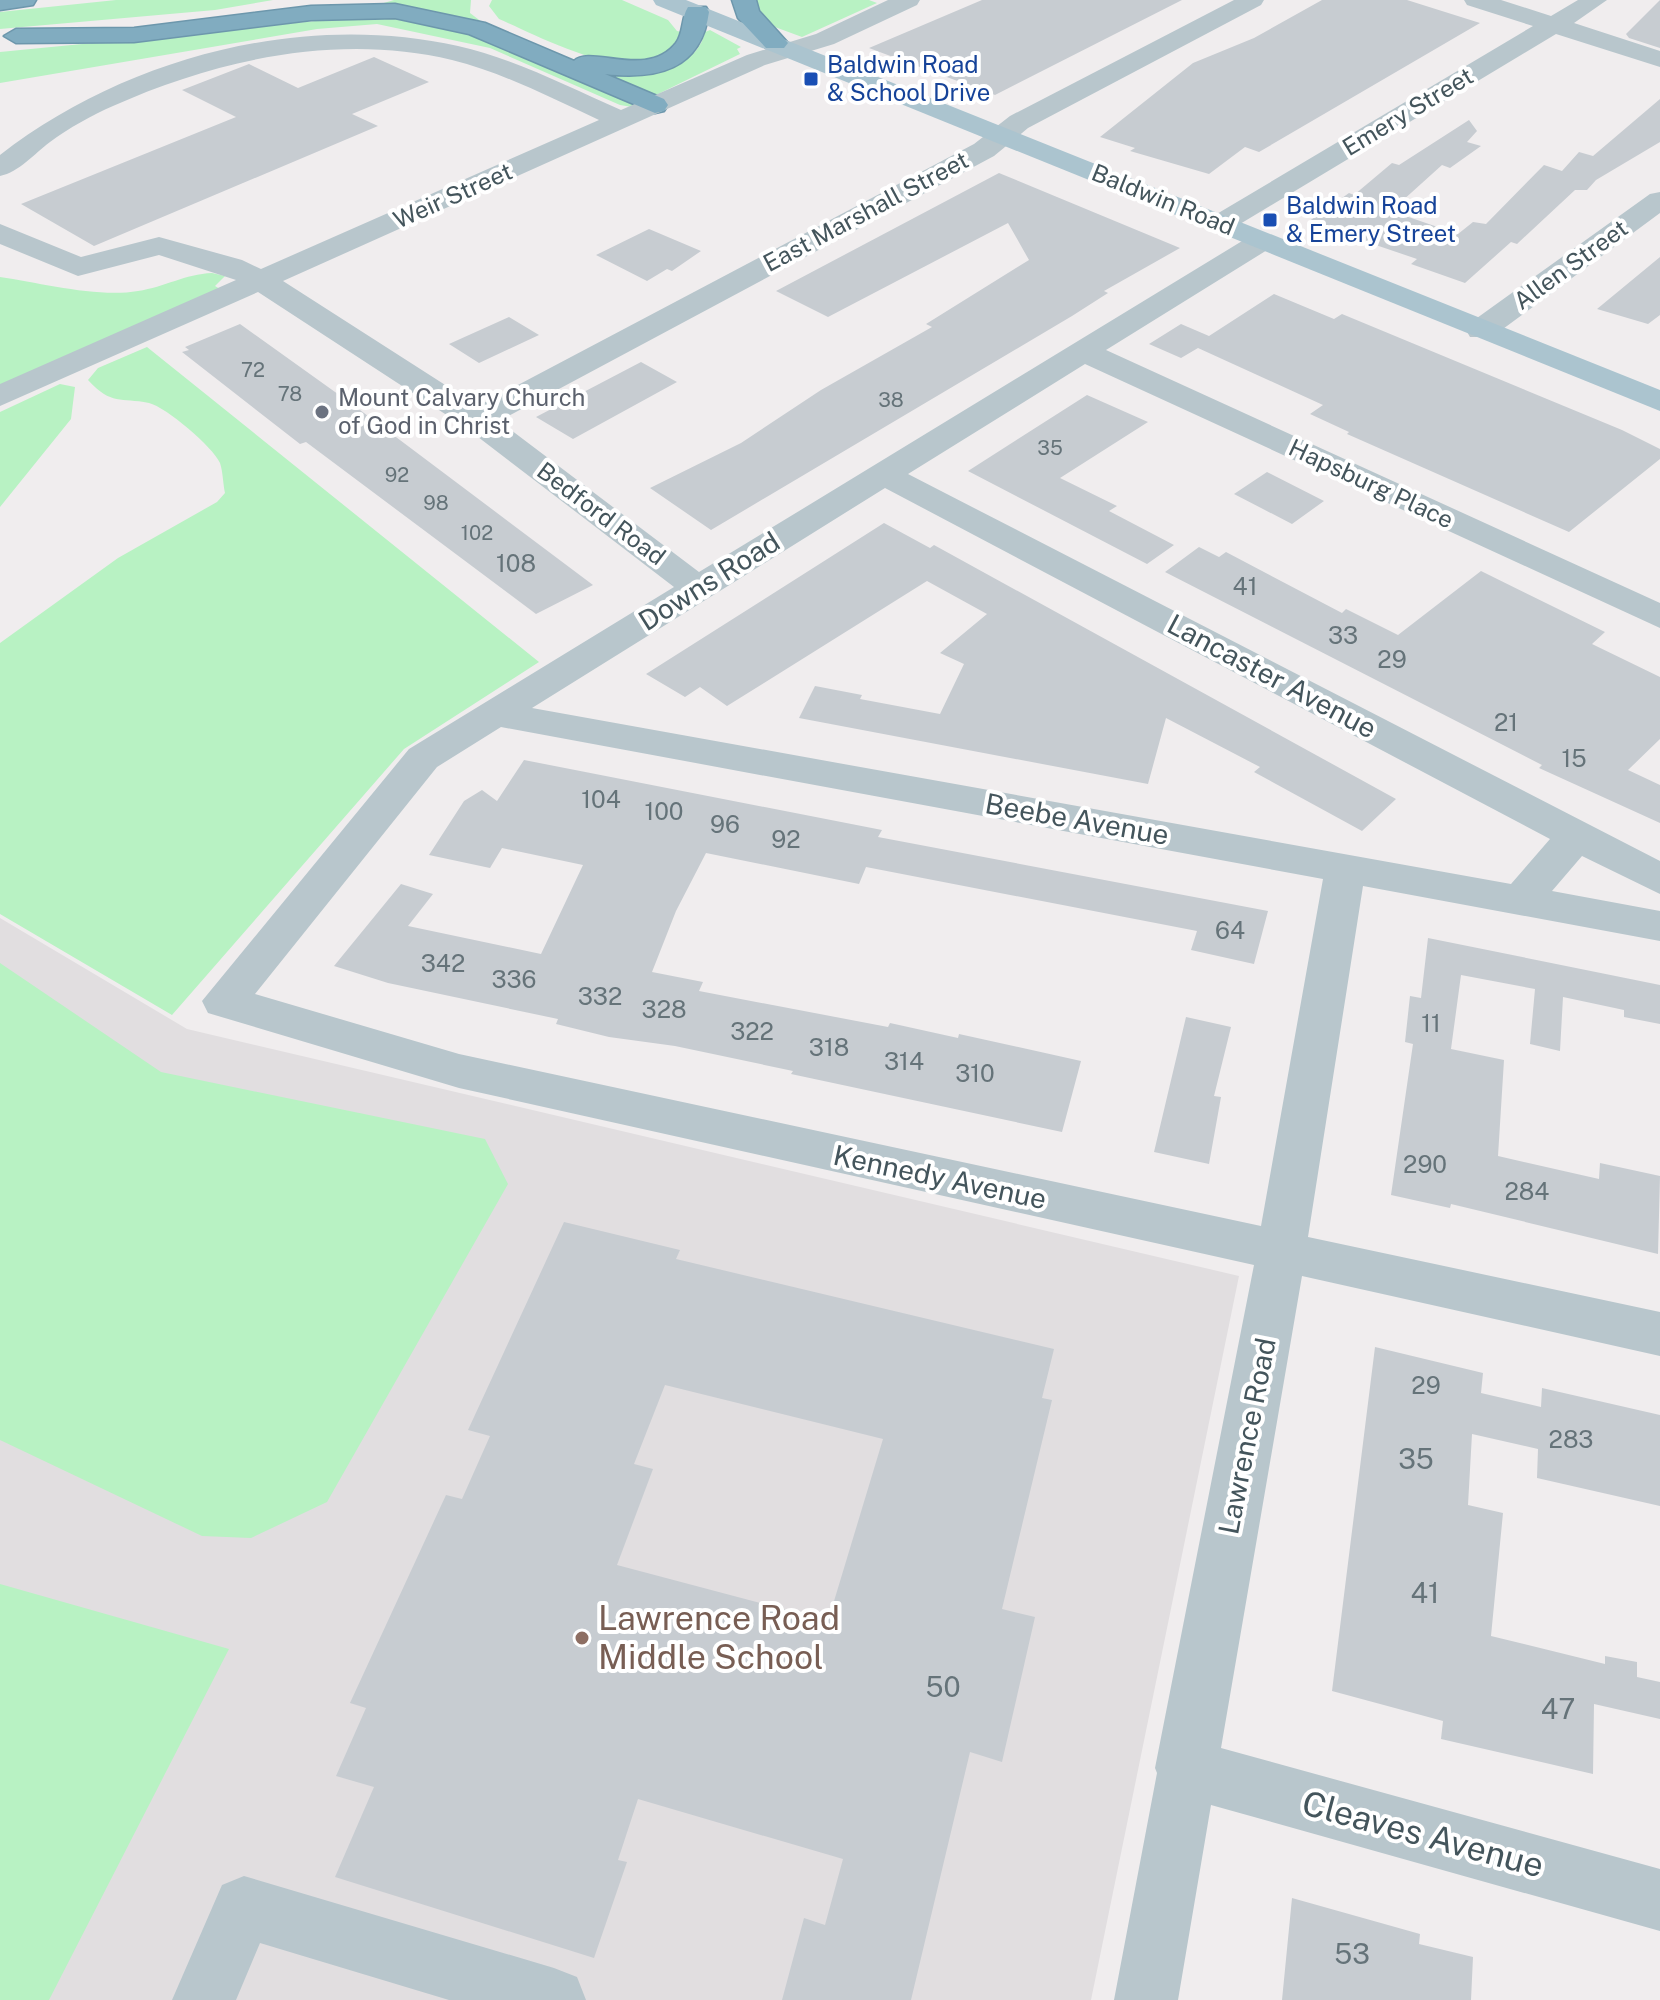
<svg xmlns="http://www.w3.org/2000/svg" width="1660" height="2000" font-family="'Public Sans',sans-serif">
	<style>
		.education { fill: #e1dee0 }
		.green { fill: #b8f2c3 }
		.building { fill: #c7ccd1; fill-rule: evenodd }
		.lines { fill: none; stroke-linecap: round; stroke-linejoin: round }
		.highway-casing { stroke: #6d97ac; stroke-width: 3 }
		.minor { fill: #b8c6cc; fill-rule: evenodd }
		.major { fill: #abc4cf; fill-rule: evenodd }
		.highway { fill: #81acc0; fill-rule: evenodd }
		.transit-dot { fill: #1a4fb4; stroke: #fff; stroke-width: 3 }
		.worship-dot { fill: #6b7280; stroke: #fff; stroke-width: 3 }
		.education-dot { fill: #8d6e63; stroke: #fff; stroke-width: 3 }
		.labels { text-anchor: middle; stroke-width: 8; stroke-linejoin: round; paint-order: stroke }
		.far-number-label { font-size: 20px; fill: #657379 }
		.far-transit-label { font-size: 24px; fill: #164399; stroke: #fff; text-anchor: start }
		.far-street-label { font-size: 24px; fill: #44555c; stroke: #fff }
		.far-worship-label { font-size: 24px; fill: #5b616d; stroke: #fff; text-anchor: start }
		.number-label { font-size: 24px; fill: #657379 }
		.street-label { font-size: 28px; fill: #44555c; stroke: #fff }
		.near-number-label { font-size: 28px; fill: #657379 }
		.near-education-label { font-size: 34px; fill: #785e54; stroke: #fff; text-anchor: start }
		.near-street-label { font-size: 34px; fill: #44555c; stroke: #fff }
	</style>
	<rect width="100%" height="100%" fill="#f0edee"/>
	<path class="education" d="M0,918L187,1029L1239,1276L1091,2000H0Z"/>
	<path class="green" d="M116,0H273L215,10L0,29V12Z
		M394,0H471L470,13L491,29L377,5Z
		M492,0H622L668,20L677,31L686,33C653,100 546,39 499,19L489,6Z
		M753,0H869L877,3L802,37L764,23Z
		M367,16L420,20L465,30L632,103V107L620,105L490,48L377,24L317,29L0,83V52Z
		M710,30L741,47L737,49L740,54L656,95L582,67C620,68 693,83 705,32Z
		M212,273L225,276L215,286L220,289L0,387V277C41,283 98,298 138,291C165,287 185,274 212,273Z
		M147,347L539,662L404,749L172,1015L0,914V643L118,558L217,502L225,493C223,484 223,472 220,463C213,447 166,407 149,403C120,397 112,406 88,380L98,368Z
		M60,384L75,387L71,419L0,507V412Z
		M0,963L161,1072L485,1139L508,1184L327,1502L251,1538L202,1536L0,1440Z
		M0,1584L229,1649L49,2000H0Z"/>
	<path class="building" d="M982,0H1182L995,95L869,48Z
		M1322,0H1407L1480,23L1259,152L1245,147L1209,174L1130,151L1135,148L1100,137L1193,63L1254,38Z
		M1660,0V48L1629,38L1626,34Z
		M374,57L429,82L352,114L378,126L94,246L21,204L236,117L182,90L249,64L298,88Z
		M1660,99V142L1596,180L1587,190H1575L1517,244L1511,242L1465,283L1411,264L1417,259L1308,222L1349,193L1354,195L1392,163L1399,165L1469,120L1477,131L1467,142L1481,146L1450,168L1442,165L1391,211L1458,234L1473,222L1486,224L1544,165L1562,171L1579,152L1593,156Z
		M999,173L1180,248L1104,291L1108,293L1072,316L711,530L650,488L741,443L821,390L932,327L926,324L1029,260L1008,223L828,317L776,291Z
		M649,229L701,251L672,271L667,269L647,281L596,255Z
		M1660,257V315L1648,324L1597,309Z
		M1274,294L1334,319L1342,314L1622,430L1660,449V459L1569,532L1347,434L1349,432L1310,414L1323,405L1198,348L1181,358L1149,344L1181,324L1209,336Z
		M509,317L539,335L479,363L449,344Z
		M240,324L356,407L593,585L536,614L306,442L300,444L182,352L189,350L185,347Z
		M641,362L677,382L573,439L536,417Z
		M1087,395L1148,422L1060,478L1117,506L1109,511L1174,545L1147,564L968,471Z
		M1267,472L1324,501L1292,524L1234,494Z
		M884,523L930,548L934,545L1396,799L1362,831L1254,772L1260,767L1166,718L1148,784L799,718L815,686L862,695L860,699L940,714L964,664L940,653L987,614L927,581L727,706L700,687L685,697L646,674Z
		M1199,547L1219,557L1226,552L1342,613L1346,609L1398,635L1481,571L1605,632L1592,644L1660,677V739L1628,770L1660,785V823L1539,768L1542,765L1165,572Z
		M524,760L882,830L878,837L1268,911L1254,964L1191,950L1197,931L866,867L859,884L706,853L676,911L652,972L703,982L699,991L888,1027L890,1023L958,1038L959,1034L1081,1061L1062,1132L791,1074L793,1071L675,1046L609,1037L556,1024L558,1019L388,983L334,966L401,884L433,894L408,926L541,954L583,865L502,848L490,868L429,855L464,801L482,790L497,801Z
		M1428,938L1660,985V1024L1624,1017V1010L1563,997L1560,1051L1530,1044L1535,989L1461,975L1451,1049L1504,1060L1498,1156L1599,1179L1600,1163L1660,1176L1658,1254L1451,1204L1450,1208L1391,1195L1413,1044L1405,1042L1410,996L1421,998Z
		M1186,1017L1231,1027L1214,1096L1221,1097L1209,1164L1154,1152Z
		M564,1222L680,1250L676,1259L1054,1349L1042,1398L1052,1400L1002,1609L1035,1617L1002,1762L970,1752L911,2000H782L804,1918L825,1925L843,1859L638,1799L618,1860L627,1862L594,1958L335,1877L374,1787L336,1776L366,1708L350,1703L446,1495L462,1499L490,1436L468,1430ZM665,1385L883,1439L828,1621L617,1565L653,1469L634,1464Z
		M1375,1347L1483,1373L1481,1393L1541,1407L1542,1388L1660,1415V1506L1537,1478L1538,1449L1472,1434L1468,1505L1503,1513L1491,1636L1605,1664V1656L1637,1662V1677L1660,1682V1719L1594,1704L1593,1774L1441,1739L1443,1721L1332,1691Z
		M1292,1898L1420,1934L1419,1944L1473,1957L1471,2000H1282Z"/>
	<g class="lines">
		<defs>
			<path id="highway" d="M0,0H36L33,5L0,10Z
				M732,0H756L759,11L788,43L784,48H766L738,18Z
				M395,4L485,23L574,61C590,44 647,80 676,43C684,32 681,18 688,7H706L709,12C701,70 657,80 605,74L664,99L668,105L664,111L655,113L469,34L395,18L311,20L134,42L16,43L4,36L16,29L134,28L311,6Z"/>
		</defs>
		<use href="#highway" class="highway-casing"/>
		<path class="minor" d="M888,0H920L917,5L834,44L765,65L283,281L478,406L974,144L1010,116L1234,0H1264L1261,5L1028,128L994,156L499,421L699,572L1252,235H1272L1277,241L1272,247L1106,350L1660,603V628L1085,364L908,474L1660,861V894L1582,856L1552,891L1660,911V941L1363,886L1308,1237L1660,1312V1356L1302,1276L1221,1748L1660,1869V1931L1211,1805L1178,2000H1114L1157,1773L1155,1768L1254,1265L459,1088L208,1013L202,1001L409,749L674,587L465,427L258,292L0,406V384L236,280L159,255L78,276L0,244V224L81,257L159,237L242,260L261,269L599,120C551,98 504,73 452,60C339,33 218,59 113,106C92,115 69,128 50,142C34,154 19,172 0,176V155C125,58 301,11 458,46C515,59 568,87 621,110L747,55L816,34ZM885,488L1550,839L1511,884L532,708ZM501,727L1323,879L1261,1226L459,1054L255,994L437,767Z
			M1464,0H1501L1551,16L1578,0H1607L1574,23L1660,51V67L1556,34L1230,230H1210L1206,224L1210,218L1533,26L1467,5Z
			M1660,192V213L1492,337H1470L1466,330L1470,323L1650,194Z
			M244,1876L554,1968L577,1977L586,2000H449L260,1943L236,2000H172L222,1885Z"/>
		<path class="major" d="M653,0H686L1660,390V411L656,5Z"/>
		<use href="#highway" class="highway"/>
	</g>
	<g class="transit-dot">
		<rect x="803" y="71" width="16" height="16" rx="4"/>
		<rect x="1262" y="212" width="16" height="16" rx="4"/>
	</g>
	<circle class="worship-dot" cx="322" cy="412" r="8"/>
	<circle class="education-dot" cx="582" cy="1638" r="8"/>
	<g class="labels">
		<g class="far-number-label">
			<text x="253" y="377">72</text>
			<text x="290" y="401">78</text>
			<text x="891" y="407">38</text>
			<text x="1050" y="455">35</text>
			<text x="397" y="482">92</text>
			<text x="436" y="510">98</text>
			<text x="477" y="540">102</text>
		</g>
		<g class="far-transit-label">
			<text x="827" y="73">Baldwin Road<tspan x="827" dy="28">&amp; School Drive</tspan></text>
			<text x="1286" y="214">Baldwin Road<tspan x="1286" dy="28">&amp; Emery Street</tspan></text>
		</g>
		<g class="far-street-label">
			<text transform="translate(1408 112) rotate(-31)" y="8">Emery Street</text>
			<text transform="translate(453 196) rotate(-24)" y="8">Weir Street</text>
			<text transform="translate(1163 200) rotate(22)" y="8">Baldwin Road</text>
			<text transform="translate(866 212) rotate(-28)" y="8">East Marshall Street</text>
			<text transform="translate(1571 265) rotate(-36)" y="8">Allen Street</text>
			<text transform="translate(1371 484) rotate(25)" y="8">Hapsburg Place</text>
			<text transform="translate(601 514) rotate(37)" y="8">Bedford Road</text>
		</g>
		<g class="far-worship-label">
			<text x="338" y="406">Mount Calvary Church<tspan x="338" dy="28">of God in Christ</tspan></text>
		</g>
		<g class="number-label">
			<text x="516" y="572">108</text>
			<text x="1245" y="595">41</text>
			<text x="1343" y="644">33</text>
			<text x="1392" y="668">29</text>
			<text x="1506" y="731">21</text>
			<text x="1574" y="767">15</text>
			<text x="601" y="808">104</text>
			<text x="664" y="820">100</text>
			<text x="725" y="833">96</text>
			<text x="786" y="848">92</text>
			<text x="1230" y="939">64</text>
			<text x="443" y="972">342</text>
			<text x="514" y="988">336</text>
			<text x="600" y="1005">332</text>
			<text x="664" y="1018">328</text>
			<text x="1431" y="1032">11</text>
			<text x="752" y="1040">322</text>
			<text x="829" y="1056">318</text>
			<text x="904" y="1070">314</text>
			<text x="975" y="1082">310</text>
			<text x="1425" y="1173">290</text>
			<text x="1527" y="1200">284</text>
			<text x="1426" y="1394">29</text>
			<text x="1571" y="1448">283</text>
		</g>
		<g class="street-label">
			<text transform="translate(709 581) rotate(-32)" y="10">Downs Road</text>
			<text transform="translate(1272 676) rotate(28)" y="10">Lancaster Avenue</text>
			<text transform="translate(1077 819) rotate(10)" y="10">Beebe Avenue</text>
			<text transform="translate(940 1177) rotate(12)" y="10">Kennedy Avenue</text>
			<text transform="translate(1247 1436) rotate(-79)" y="10">Lawrence Road</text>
		</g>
		<g class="near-number-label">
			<text x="1416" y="1469">35</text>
			<text x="1425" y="1603">41</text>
			<text x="943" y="1697">50</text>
			<text x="1558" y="1719">47</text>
			<text x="1352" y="1964">53</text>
		</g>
		<g class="near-education-label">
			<text x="598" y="1630">Lawrence Road<tspan x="598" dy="39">Middle School</tspan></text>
		</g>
		<g class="near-street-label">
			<text transform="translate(1423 1834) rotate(15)" y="12">Cleaves Avenue</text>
		</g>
	</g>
</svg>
